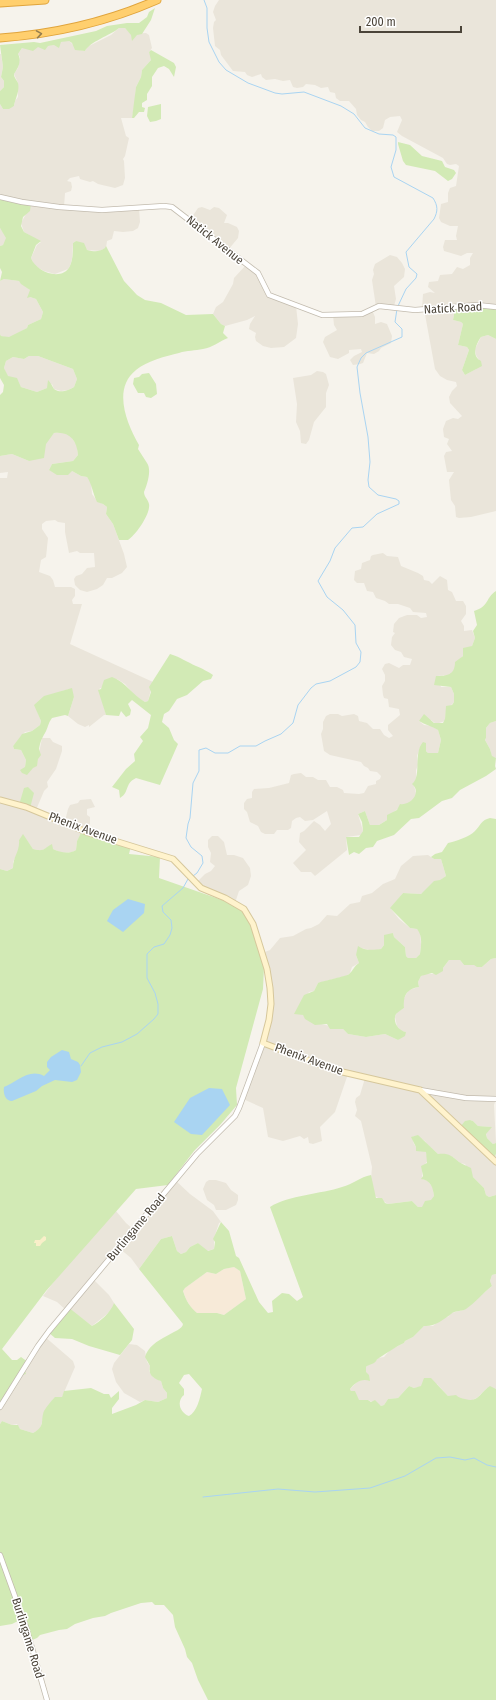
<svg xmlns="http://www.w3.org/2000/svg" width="496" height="1700" font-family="'Fira Sans Condensed',sans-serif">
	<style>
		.residential { fill: #eae5da }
		.commercial { fill: #f7ead8 }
		.green { fill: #d2eab5; fill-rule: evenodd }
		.sand { fill: #f9efc9 }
		.water { fill: #a9d4f2 }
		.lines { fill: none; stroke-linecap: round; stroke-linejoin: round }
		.stream { stroke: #a9d4f2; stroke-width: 1 }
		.tertiary-casing { stroke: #c2bbae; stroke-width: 6 }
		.secondary-casing { stroke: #d6c79b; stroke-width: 7 }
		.motorway-casing { stroke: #e0a43c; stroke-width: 9 }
		.tertiary { stroke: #fff; stroke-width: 4.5 }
		.secondary { stroke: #fff3cd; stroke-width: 5 }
		.motorway { stroke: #ffcf6e; stroke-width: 7 }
		.oneway { stroke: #937c4e }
		.labels { text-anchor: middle; stroke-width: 3; stroke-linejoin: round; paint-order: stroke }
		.street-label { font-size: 12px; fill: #4b4439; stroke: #fff }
	</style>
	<rect width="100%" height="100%" fill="#f6f3ec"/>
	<path class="residential" d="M219,0H496V307H454V315L453,320L461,322L463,324L458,345L467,347L469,350L462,370L465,375L476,369L479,360L476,355L475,349L481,337L488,335L496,339V511L471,517L459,518L456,517L455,506L451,500L449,480L454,472H447L444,456L446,452L452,451L447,444L449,439L444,437L443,429L446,421L453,418L458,419L462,416L450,403L449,397L452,391L457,386L456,382L447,380L440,376L435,369L424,309H422L423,294L430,292L435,293L428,287L429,282L438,281L440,275L452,274L457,267L463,269L470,265V258L473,253H467L461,256L444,251L443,247L445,240H457L456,236L458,226H450L441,222L439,218L441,204L448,202V193L450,188L456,186L459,166L456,164L450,165L447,164L443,158L402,136L397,132L402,120L400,116L390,117L385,120L383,128L379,131H372L368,127L365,122L361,120L357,115L356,109L349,101H340L336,98L335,93L330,92L328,87L321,88L315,85L306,84L303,87L297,88L293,87L290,80L283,81L275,79L266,80L262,77L261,74L252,77L247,75L245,72L233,71L221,55L220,50L215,46L213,28L214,22L216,20L213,12L215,6Z
		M119,28H125L131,34L146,33L149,35L152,48L149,52L151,56V60L142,70L141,77L136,87L135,101L132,118H121L126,136L129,138L125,156L123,159L124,161L125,178L123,185L115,188L98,184L93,181L90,182L80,179L79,176L70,178L67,181L71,182L72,187L71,191L65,193L64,207L139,208L140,222L138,228L133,231L123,232L114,231L112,239L107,241L106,248L100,251L87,250L76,241L73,243L72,259L70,266L68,269L55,274L44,271L35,266L31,258L37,245L41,242L24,232L21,223L26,214L0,197V104L3,109L14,106L15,101L18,97V83L14,74L18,68L20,57L18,54L22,48L54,45L64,41H69L79,50L85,51L87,47L111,35Z
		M0,54H1L3,67L1,77L4,81V87L0,91Z
		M202,207L210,210L214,207L219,208L227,215L224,223H228L237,227L239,231L238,238L228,250L190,220L198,208Z
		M0,228L7,238L3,245L0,246Z
		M390,255L397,257L402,263L405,269L404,277L394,286L396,299L394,306L376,307L372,280L374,274L373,270L375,264Z
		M246,265L256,272L267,293L296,306L298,324L296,338L284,347L271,348L263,346L256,341L255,337L256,333L249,329L250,324L255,316L247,320L225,326L221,324L213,314L216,307L223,302L233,284L234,278Z
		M4,279L19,281L30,290V297L36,299L43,312L41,319L28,325L27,328L9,338L1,336L0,334V281Z
		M372,310L375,317V324L381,322L387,324L392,336L391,343L381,348L379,351L374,354L367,353L363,363L360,364L353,365L350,360L354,356L362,352L361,349L349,350V353L338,359L330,357L323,342L325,337L337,330L334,325L333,315H352Z
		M29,356H38L73,369L77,379L74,387L68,390L61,391L54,389L52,384L47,388L37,392L21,387L18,381L7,376L4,368L6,361L13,357L24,359Z
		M317,371L323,372L326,374L329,385L326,393V407L314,422L309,440L306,444L301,443L300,431L296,422L297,404L293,378L311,375Z
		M61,432L70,435L77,446L78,455L73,461L52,464L49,470L72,471L81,476L87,477L91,482L92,494L97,501L103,504L107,507L106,514L113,524L124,554L127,567L122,573L112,578H107L103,585L97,589L87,592L80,590L75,585L74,579L76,576L82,574L87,568L95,567L94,553H80L77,551L69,553L65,532V523L58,522L55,520L46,521L42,524V529L48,538L46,557L41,560L39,572L50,576L53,580L55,587H71L75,589V596L72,600L73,604H82L70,644L153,682L148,701L145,702L137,698L125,684L117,679L99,689L106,715H104L89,727V725L85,727L78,724L68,716L74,697L70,689L62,691L37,711L41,721L40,725L32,731L25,732L13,746L14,749L21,750L26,760L25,767L37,763L42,738H50L53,742L62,746V751L56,769L47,782L48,787L44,791L36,810L65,821L68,809L70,805L78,803L80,800L91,799L95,807L87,809V815L90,817V824L86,831H83L77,841L76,850L72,852L62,853L53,849L47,848L40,851L33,849L23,835L19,840L20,848L13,862V868L7,871L0,869V478H7L8,472L0,473V456L12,454L29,461L54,433Z
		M383,553L387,556L398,557L401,566L418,573L423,576L424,580L429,581L432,584L440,576L447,580L448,590L452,592L456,601H463L466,606V614L461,621L464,626V631L472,630L475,638L472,646L459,660L453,672L450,675L437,676L441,687H451L454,694V702L446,711L445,721L436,724L431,720L419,721L424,725L432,726L438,730L441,740L438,753H428L421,745L417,756L418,765L416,770V778L414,785L416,794L414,799L408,804L403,805L391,814L387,820L379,825H370L365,811L358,814L363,831L361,835L346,837L347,850L315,876L311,872H301L293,863L306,850L299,842L300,833L304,831L314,821L320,825L325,831L331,824L327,811L313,820L305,821L300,817L296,818L292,821L291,828L288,830H277L274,834H265L261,832L258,826L250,822L247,812L244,809V803L247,799L252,798V792L254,789L269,788L289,783L291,775L294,774L301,773L306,777H313L318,780H326L330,787H337L343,790L344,793L359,794L364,793L368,786L376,784V781L380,779L381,776L377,772L370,771L368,768L364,766L361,762L330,755L324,751L321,734L323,729V722L326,716L330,714H338L342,716L354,714L358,716L359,721L367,723L373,729H380L384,735L389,738L393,736L388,730V725L400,715L399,709L389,707L388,699L384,698L383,695L382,686L385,681V675L382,669L385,664L389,663L399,668L403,665H410L412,659L404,657L401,652L395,650L391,645L392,637L395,633L393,632L394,624L399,618L407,615H417L421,618L427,617L426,613L413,612L410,608L398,604H389L385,601L376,598L373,592L367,591L364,583H357L354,580L355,571L361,569L362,563L370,560L371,556L373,555Z
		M496,721V758L492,757L490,749L485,740L486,738V728L490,723Z
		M212,836H218L224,842L227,855H234L243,858L250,868L251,876L248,885L239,891L235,903L208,892L197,882L205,874L211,871L215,866L210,862L211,853L208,847V840Z
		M428,855L434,859H441L446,876L421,894L403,893L391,909L399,919L410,928L417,929L420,932L421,945L420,954L416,958H408L406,956L405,947L394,937L393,933L381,949L373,951L361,948L356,955L359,963L352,967L350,973L346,976L318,983L314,991L309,992L295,1014H301L321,1024L343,1029L348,1034L366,1037L385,1034L398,1040L406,1032L401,1031L397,1026L395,1017L397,1012L404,1008L403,1000L408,991L412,989L419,987L418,982L421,976L425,974H434L443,968L449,960H460L464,965H474L482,967L491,959L496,958V1099L494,1105L496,1143L493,1144L487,1138L486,1133L491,1127L478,1126L473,1121L470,1120L493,1159L496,1154V1195L489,1197L486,1195L484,1188L473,1177L465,1164L460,1163L453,1157L438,1154L427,1144L425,1141L416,1136L412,1137L414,1144L416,1147L426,1152L428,1160L422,1169V1179L428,1181L433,1188L434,1196L433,1199L423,1207H418L412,1201L388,1204L375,1196L371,1179L372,1167L361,1121L355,1116L357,1110L355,1102L356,1098L360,1095L365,1078L348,1074L335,1112L320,1127L322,1141L313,1144L309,1143L308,1137L304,1139L300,1136L283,1141L268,1137L263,1108L243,1099L262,1043L271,1004L262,953L270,950L280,938L293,936L306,929L311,928L319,924L327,915L337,916L350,904L360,902L362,896L372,893L383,884L395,879L401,866L413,856Z
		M175,1180L190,1194L213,1211L221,1222L219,1223L214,1238V1249L207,1251L198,1243L190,1247L186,1252L181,1254L177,1251L172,1236L161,1239L139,1269L131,1258L119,1248L93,1279L109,1295L114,1303L113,1308L107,1314L92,1326L68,1308L66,1310L57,1302L43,1296L89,1236L116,1211L126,1223L134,1230Z
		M209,1180H216L226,1183L231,1190L238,1195V1200L236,1205L226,1210H216L214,1205L207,1200L203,1189L206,1182Z
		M496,1274V1389L487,1388L478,1397L471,1401L448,1396L437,1384L414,1388L409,1386L398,1398L388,1399L384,1405L381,1406L368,1400H359L356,1398L355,1391H351L350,1389L358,1381L366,1379V1367L368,1365L374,1362L378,1358L384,1357L390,1350L404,1343L405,1341L413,1337L424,1326H433L442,1318L448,1317L451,1313L464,1310L492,1286L490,1281L492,1275Z
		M44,1336L73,1361L75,1367L62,1397L44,1415L40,1429L33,1433L20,1429L17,1424L12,1425L2,1421L0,1424V1407Z
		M129,1344L137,1345L145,1351L147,1362L150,1366L149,1371L153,1377L161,1381L163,1388L167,1393V1398L158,1402L145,1400L140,1402L124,1393L116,1382L112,1369L114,1363Z"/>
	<path class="commercial" d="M234,1267L240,1271L246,1299L224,1315L217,1313H197L192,1309L186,1299L183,1291L185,1288L207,1272L216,1274L224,1269Z"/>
	<path class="green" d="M155,8L151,20L142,34L137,35L132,41L131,35L125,28H119C111,35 89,42 85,51L75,50L72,43L69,41L61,42L59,48L54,45L48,46L45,50L38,47L33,51L22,48L18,54C22,61 18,68 14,74C14,78 17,80 18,83C20,91 15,99 14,106L9,109H3L0,104V91L4,87V81L1,77L3,67L0,45L34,42L40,43L96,31L107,26L127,23H139L147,17L149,12Z
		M151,50L174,63L176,67L174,77L169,69L164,66L158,68L152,77V86L147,94V100L142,103V107L145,108L144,112H139L134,118H132L136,87L141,77L142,70L151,60L149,52Z
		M161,104V119L156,121L150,122L147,116L148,107Z
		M398,142L410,145L422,156L442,161L445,167L454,170L456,173L452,179L448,181L435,171L406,165L403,161L398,144Z
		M0,197L31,204L30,211L23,217L21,226L24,232L41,241L36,245L31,258C36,272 62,282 70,266C73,259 73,251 73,243L76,241L84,243L87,250C95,252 99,252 105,248L106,246L124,281L137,295L145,300L161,303L186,315L213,314L221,324L225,326L223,333L228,338C220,341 212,348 203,349C195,351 187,350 179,353C166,356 147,361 136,370C112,389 127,424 139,445L138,449C141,454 144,458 147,463C152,470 147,485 144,492C144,497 148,499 149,504C151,513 136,535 128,540H119L113,524L106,514L107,507L103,504L97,502C93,494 92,484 87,477L81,476L72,471L68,475H57L49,470L52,464L73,461L78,455C77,440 69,431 54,433L46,444L44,458L29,461L12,454L0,456V395L3,392L4,385L0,378V334L1,336L9,337L27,328L28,325L41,319L43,312L36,299L30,297L27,298L30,290L21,284L19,281L4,279L0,281L2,272L0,268V246L3,245L6,238L0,228ZM29,356H38L73,369L77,379L74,387C69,390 60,394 54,389C52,386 51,383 48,380L47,388L37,392L21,387L17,378L8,376L4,368L6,361L13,357L24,359Z
		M454,307H496V339L488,335L481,337C476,344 471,356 481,361L482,366L465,375L462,370L469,350L467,347L458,345L463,324L461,322L453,320L454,315Z
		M149,373L156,384L157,394L151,398L146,397L144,393H138L133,384L134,378L139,377L142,374Z
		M496,591V721L490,723L486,728V738L485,740L490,749L492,756L496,758L495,766L496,769L486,776L460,790L452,798L442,801L419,818L411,819L394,835L377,841L373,847L366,848L359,854L354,852L349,855L346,837H359L363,831L362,822L358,814L365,811L370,825H379L387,820V815L397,810L400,804C411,806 422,792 412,784C422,776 413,753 423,742L426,743V751L428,753H438L441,740L438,730C432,726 425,725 419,721L424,714L434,723H443L445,719L446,706L452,705L454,702V694L451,687L434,685L436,676C447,676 455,675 455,662L463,656V648L472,646L475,638L473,631L477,625L474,611C490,606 485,598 496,591Z
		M170,654C180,657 187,662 196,666C203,669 207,671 213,675L211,679L203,681L187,695L177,699L169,711L164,714L162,722L169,728L174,740L178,744L160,785L136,778C124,784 130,792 120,798L119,790L112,787L126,769L135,761L134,754L143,741L140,737L148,728L151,715L132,700L128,704L131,710L130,715L126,717L121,711L119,716L106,715L98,690L101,689L104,680L112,677C126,682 132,695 145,702L148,701L151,692L149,687Z
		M72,688L74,697L68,716L65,715L52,718C48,723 48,728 45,733C42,738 40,742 39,749L41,755L38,759L37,766L33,768L27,775L22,773L20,770L25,767L26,760L21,750L14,749L13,746L20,737L22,734L32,731L40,725L41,721L34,705L44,696Z
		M28,787L34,793L30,808L19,805L24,788Z
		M490,818L496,819V958L491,959L482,967H477L474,965H464L460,960H449L443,968V971L436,975L432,973L421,976L418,982L419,987C406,989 403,996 404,1008C401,1010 398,1012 396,1014C392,1022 399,1031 406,1032L405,1036L398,1040L385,1034L366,1037L348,1034L343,1029H330L327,1024L315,1025L305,1019L303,1015L294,1014L304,995L314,991L318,983C323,981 347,976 349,974C353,971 354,966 359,963L356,955L358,946C364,951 374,950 381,949L384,945V935L393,933L394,937L405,947L406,956L408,958H416L420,954C421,946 423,936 417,929L410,928L390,908L403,893L421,894L434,881L440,880L446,876L441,859H434L431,857L435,854L442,852L448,843C456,841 469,837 475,831C481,825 481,820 490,818Z
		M82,831L131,846L129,854L160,857L159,878L242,907L259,946L264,967L263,989L236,1088L237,1105L220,1125L194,1151L168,1185L136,1189L46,1291L2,1349L12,1360H17L21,1357L28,1362L24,1368L26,1374L19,1376L0,1407V869L7,871L13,868C13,856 20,852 19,840L23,834L33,849C44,852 43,849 52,844L53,849C61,853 69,854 76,850L77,841Z
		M470,1120L473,1121L478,1126L492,1127L486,1134L487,1138L493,1144L496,1143V1154L493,1159L460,1127L465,1121Z
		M418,1135L438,1154C448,1153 451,1155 459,1162C462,1164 467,1166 471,1168L473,1177L484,1188L486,1195L489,1197L496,1195V1274L492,1275L490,1281L492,1286C483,1293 476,1302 466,1309C461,1312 455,1310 451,1314C443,1320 434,1327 424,1326L413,1337L405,1341L404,1343C395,1347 387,1353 379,1358C375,1360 378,1360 374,1363C371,1365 369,1364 366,1367V1372L369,1375L370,1381C361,1378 355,1383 350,1389L351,1391H355L359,1400H368L371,1402L375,1400L381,1406L384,1405L388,1399L398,1398L409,1386L414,1388L421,1386L424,1378H431L448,1396L456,1395C459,1398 461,1398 465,1399C479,1403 479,1393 490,1386L496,1389V1700H208L198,1680L192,1663L187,1657L185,1649L175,1627L173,1615L164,1605H155L152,1602L141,1603L111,1613L105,1616L93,1618L75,1624L67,1629L59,1630L40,1635L37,1638L30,1641L22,1619L12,1624L0,1626V1424L2,1421L12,1425H18L20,1429L33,1433C46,1426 40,1421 44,1411C47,1406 51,1401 55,1397H62L64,1391L91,1388L104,1394H109L111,1398L119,1391V1399L112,1408V1414L136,1405L145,1400L158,1402L167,1398V1393L163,1388L161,1381C153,1378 148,1375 150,1366L145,1357C151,1337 182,1333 183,1324L139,1269L161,1239L172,1236L177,1251L181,1254L186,1252L190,1247L198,1243L208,1251L214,1249L215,1242L213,1239L221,1222L229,1231L236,1256L239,1258L259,1302L268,1313L273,1312L272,1301L282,1293L289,1294L297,1301L303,1297L270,1207C289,1195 321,1194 342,1187C353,1184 360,1177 371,1175L376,1198H382L385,1203L388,1204L412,1201L418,1207H422L425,1201L431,1200L434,1196C433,1188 431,1180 421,1179L423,1176L421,1166L427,1163L426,1152L416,1151V1147L411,1137ZM234,1267L240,1271L246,1299L224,1315L217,1313H197C190,1307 186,1301 183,1291L185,1288L207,1272L216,1274L224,1269ZM189,1374L202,1389C200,1398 197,1412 189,1416C180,1413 176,1401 184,1395V1389L179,1383L184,1375Z
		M114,1303L134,1329L132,1340L120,1355L89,1346L72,1339L55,1338L48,1332L68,1307L92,1326C100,1322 111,1312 114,1303Z"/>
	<path class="sand" d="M44,1236L46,1237V1240L42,1243L40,1246H36V1243H34L35,1240H40Z"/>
	<path class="water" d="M128,899L145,904L144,913L123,932L107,921L113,910Z
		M62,1050L69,1052L71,1059L78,1062L80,1065L81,1072L77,1080L72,1082L55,1080L42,1086L36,1091L12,1101C5,1101 3,1093 4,1087C17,1082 29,1068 44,1076L50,1070L47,1067V1062L51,1057Z
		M209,1088L222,1089L230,1105L202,1135L191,1134L174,1122L190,1098Z"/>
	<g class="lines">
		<path class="stream" d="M204,0L207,8V28L209,42L219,62L226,70L248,83L275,93L282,94L304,92L341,106L354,114L365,128L379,134L393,135L396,137V150L391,167L394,177L433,198C438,206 438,211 434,219L406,252L409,267L417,274L416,278L406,289L398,306
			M193,876L197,873L203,863L202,856L191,847L186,838L188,824L190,818L193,783L199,771V750L206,748L215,753H228L240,746H256L265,741L281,734L293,723L298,705L311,688L316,684L330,681L356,667L360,662L361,652L356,643L355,625L343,610L327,597L318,581L330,561L335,548L352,528L363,527L377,514L399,504V501L396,499L378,495L369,487L368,480L370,462L368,437L360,393L357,367L361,358L366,353L402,337V329L395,322L397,309
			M81,1066L90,1053L102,1047L122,1042L137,1034L154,1019L158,1014V1004L155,993L147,978V954L154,947L164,944L170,935L172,928L171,920L163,912L162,906L183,888L188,879
			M203,1497L278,1489L315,1492L370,1488L405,1476L436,1458L450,1457L465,1460L474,1458L487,1465L496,1467"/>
		<defs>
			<path id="tertiary" d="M0,197L22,202L59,207L102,210L164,206L172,207L258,273L269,295L322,315L362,314L379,306L415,310L477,305L496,307
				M420,1090L466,1098L496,1099
				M0,1407L38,1346L49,1331L197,1154L235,1116L239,1108L263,1043
				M0,1555L26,1627L47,1700"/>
			<path id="secondary" d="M0,800L26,807L89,833L173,859L201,888L225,898L244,909L253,924L267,969L270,988L271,1004L269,1020L263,1043L334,1070L420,1090L496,1162"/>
			<path id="motorway" d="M0,3L45,0
				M0,38C54,34 107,22 157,0"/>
		</defs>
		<use href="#tertiary" class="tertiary-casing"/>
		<use href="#secondary" class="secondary-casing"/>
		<use href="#motorway" class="motorway-casing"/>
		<use href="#tertiary" class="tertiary"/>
		<use href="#secondary" class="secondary"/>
		<use href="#motorway" class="motorway"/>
	</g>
	<defs><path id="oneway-chevron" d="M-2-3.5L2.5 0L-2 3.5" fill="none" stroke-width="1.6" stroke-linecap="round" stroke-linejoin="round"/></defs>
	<use class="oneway" href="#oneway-chevron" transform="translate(39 34) rotate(-9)"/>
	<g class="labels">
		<g class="street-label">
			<text transform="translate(215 240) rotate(39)" y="4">Natick Avenue</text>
			<text transform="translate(453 308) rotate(-3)" y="4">Natick Road</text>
			<text transform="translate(83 828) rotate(20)" y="4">Phenix Avenue</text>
			<text transform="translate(309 1059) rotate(20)" y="4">Phenix Avenue</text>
			<text transform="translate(136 1227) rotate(-50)" y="4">Burlingame Road</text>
			<text transform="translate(28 1638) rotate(73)" y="4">Burlingame Road</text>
		</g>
	</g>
	<path d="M360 26v6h101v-6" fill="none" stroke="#4b4439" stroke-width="2"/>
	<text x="366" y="26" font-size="12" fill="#4b4439" stroke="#ffffff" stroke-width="3" paint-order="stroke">200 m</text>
</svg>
